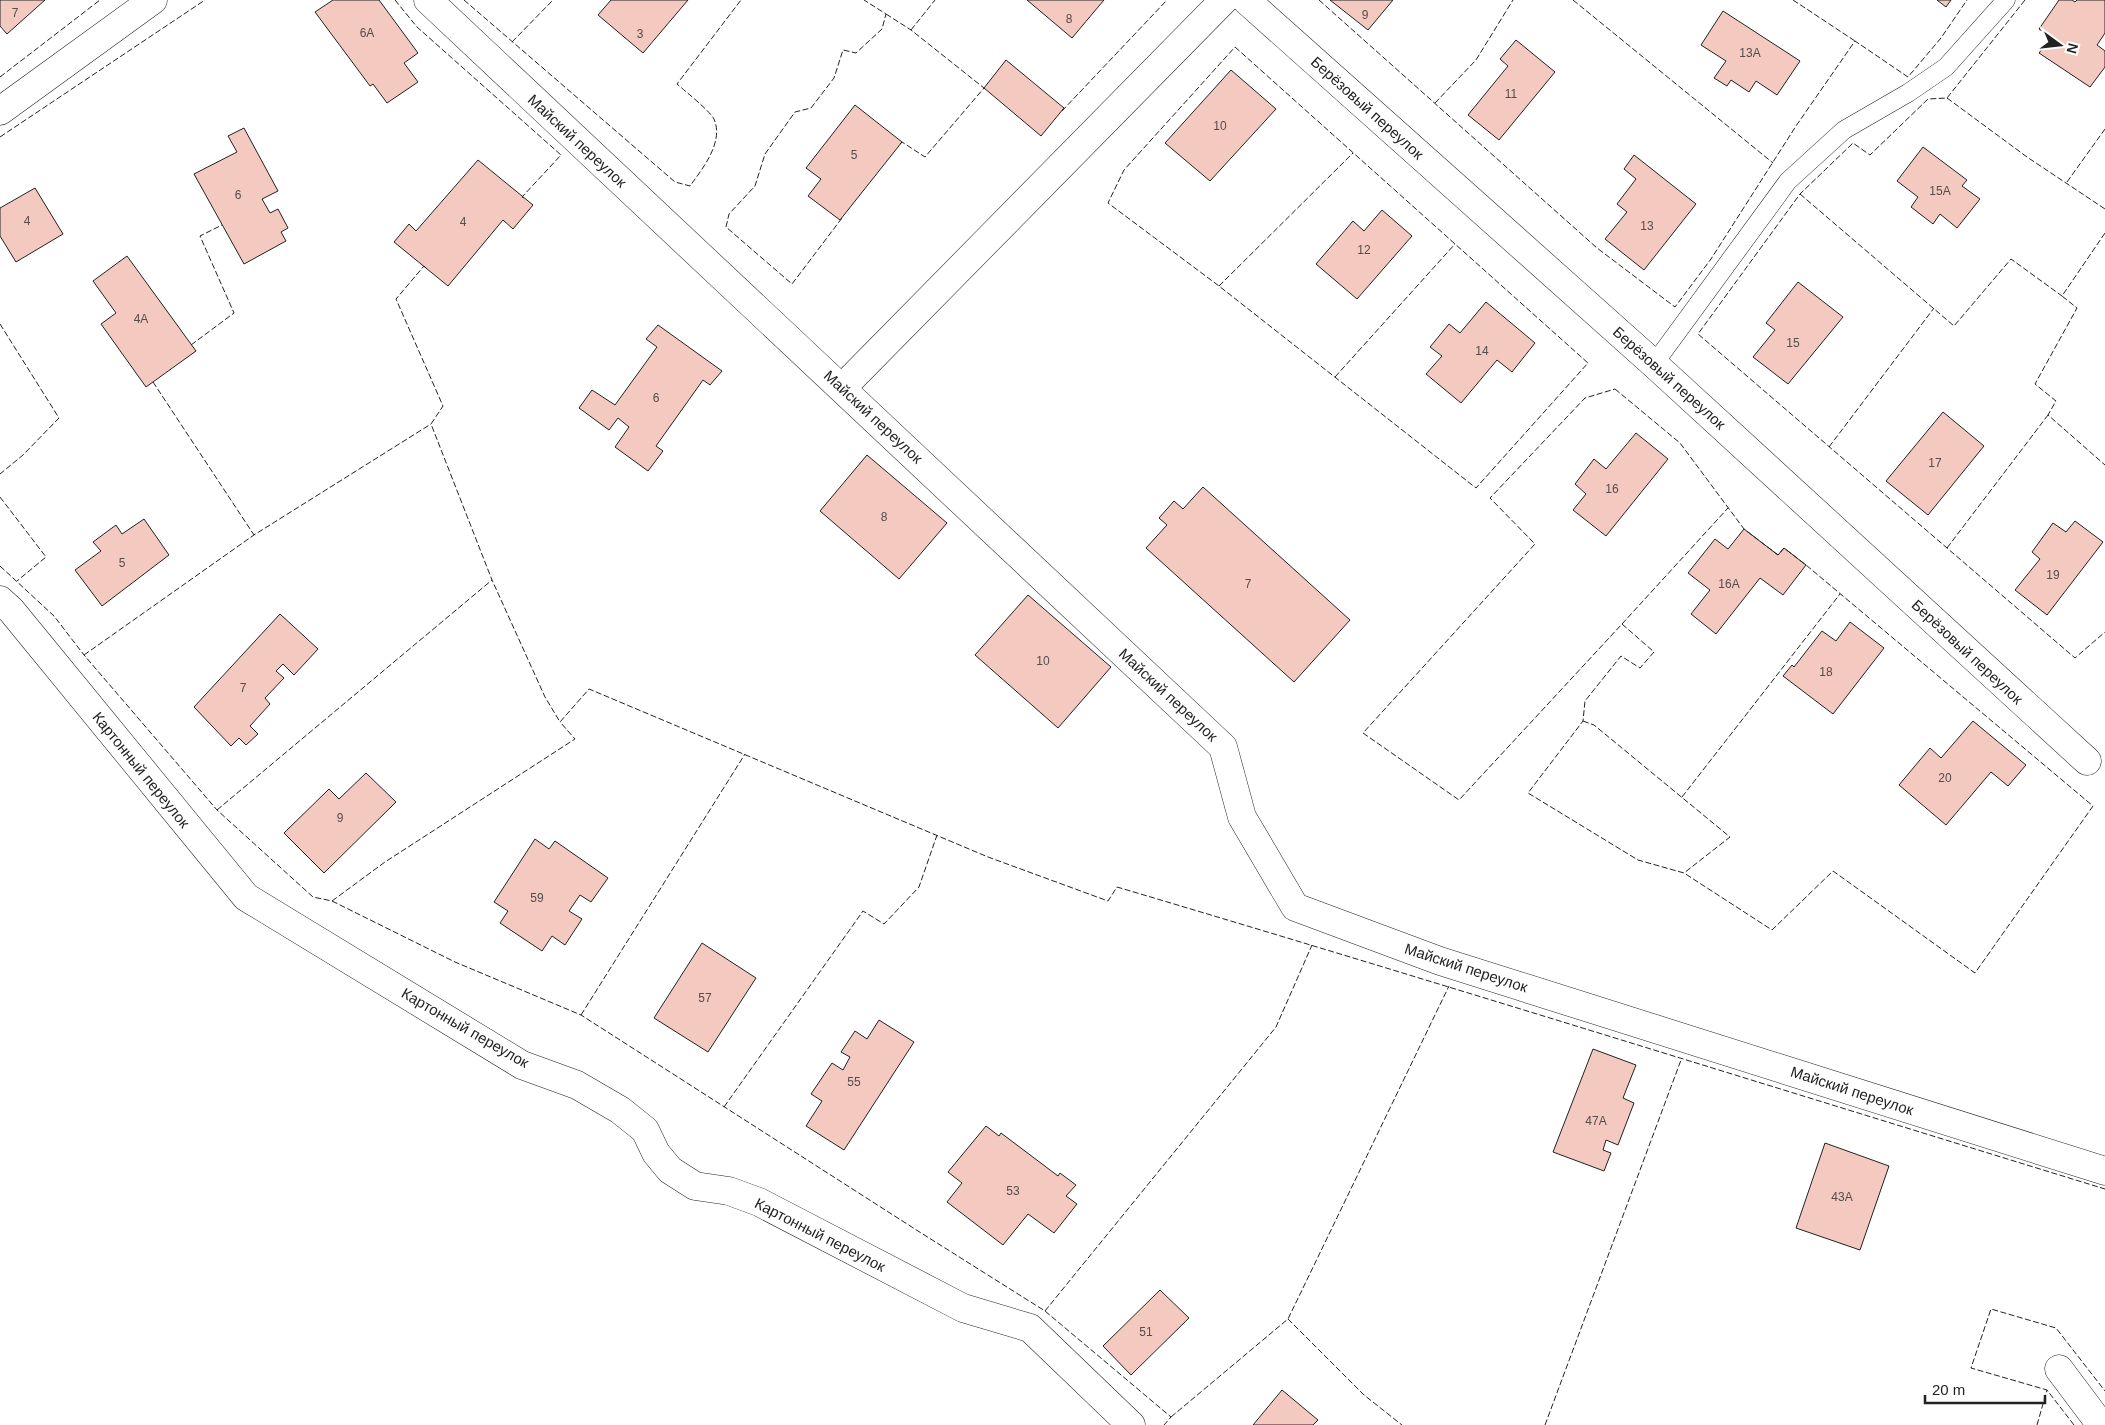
<svg xmlns="http://www.w3.org/2000/svg" width="2105" height="1425" font-family="Arial,sans-serif">
	<style>
		.building { fill: #f3c9c0; stroke: #222 }
		.lines { fill: none; stroke-linecap: round; stroke-linejoin: round }
		.service-casing { stroke: #222; stroke-width: 19 }
		.minor-casing { stroke: #222; stroke-width: 29 }
		.service { stroke: #fff; stroke-width: 18 }
		.minor { stroke: #fff; stroke-width: 28 }
		.fence { stroke: #222; stroke-width: 1; stroke-dasharray: 6 2.5; stroke-linecap: butt }
		.labels { text-anchor: middle; stroke-width: 4; stroke-linejoin: round; paint-order: stroke }
		.number-label { font-size: 12px; fill: #564c4a }
		.street-label { font-size: 15px; fill: #222; stroke: #fff }
	</style>
	<rect width="100%" height="100%" fill="#fff"/>
	<path class="building" d="M0,0H45L7,34L0,26Z
		M333,0H379L418,53L404,63L418,82L387,103L373,84L370,86L315,12Z
		M611,0H688L643,53L598,15Z
		M1027,0H1104L1072,38Z
		M1330,0H1393L1368,30Z
		M1937,0H1951L1946,7Z
		M2059,0H2072L2075,2L2077,0H2105V33L2097,45L2105,51V67L2090,87L2039,53L2051,37L2039,29Z
		M1723,11L1800,61L1777,95L1756,81L1749,92L1731,80L1727,86L1714,78L1726,61L1701,45Z
		M1516,40L1555,72L1499,140L1468,115L1508,66L1500,59Z
		M1006,60L1064,108L1041,136L984,88Z
		M1231,70L1276,109L1210,181L1165,143Z
		M855,105L902,142L840,220L808,196L821,179L806,168Z
		M244,128L278,191L262,199L270,213L278,209L288,228L281,232L286,241L244,264L194,174L237,152L228,136Z
		M1923,147L1967,180L1962,186L1980,199L1957,228L1940,214L1933,224L1911,207L1918,197L1897,181Z
		M1634,155L1696,204L1644,270L1605,239L1627,212L1617,204L1636,179L1624,169Z
		M478,160L533,205L513,229L503,220L448,286L394,242L409,224L416,231Z
		M35,188L63,234L16,262L0,236V208Z
		M1382,210L1412,236L1357,299L1316,264L1353,221L1364,231Z
		M127,256L196,351L146,387L101,324L116,313L93,281Z
		M1798,282L1843,317L1788,384L1753,357L1775,330L1766,323Z
		M1486,302L1535,343L1512,372L1497,360L1461,403L1426,374L1442,356L1430,347L1449,324L1460,333Z
		M658,325L722,371L710,385L703,380L656,446L663,451L648,471L615,447L629,427L618,418L609,430L579,408L592,390L615,405L657,347L646,339Z
		M1943,412L1984,446L1928,515L1886,481Z
		M1636,433L1668,459L1606,536L1573,510L1586,494L1575,484L1594,459L1606,469Z
		M867,455L947,523L899,579L820,511Z
		M1203,487L1350,620L1294,682L1146,548L1167,525L1159,518L1174,501L1183,509Z
		M144,519L169,555L102,606L75,570L101,551L93,542L116,525L122,534Z
		M2075,521L2103,542L2047,615L2015,590L2040,559L2032,552L2053,523L2066,532Z
		M1744,529L1778,555L1784,548L1806,565L1783,595L1760,578L1716,634L1691,614L1710,590L1688,573L1715,539L1728,549Z
		M1028,595L1111,667L1058,728L975,655Z
		M280,614L318,649L294,675L283,664L276,671L284,678L265,698L270,704L250,726L258,734L246,745L239,738L231,746L194,707Z
		M1850,622L1884,648L1833,714L1783,676L1792,665L1794,667L1822,631L1836,641Z
		M1973,721L2026,765L2008,786L1991,772L1946,825L1899,785L1930,748L1941,758Z
		M366,773L396,802L324,873L284,833L329,789L339,799Z
		M535,839L549,849L555,841L608,878L591,902L580,895L569,911L582,919L565,945L552,936L542,951L500,923L508,911L494,902Z
		M702,943L756,978L708,1052L654,1018Z
		M879,1020L914,1042L844,1150L806,1126L822,1101L811,1094L832,1063L843,1070L850,1057L841,1052L855,1031L867,1039Z
		M1593,1049L1636,1065L1623,1098L1634,1103L1618,1145L1606,1140L1603,1150L1611,1153L1604,1171L1553,1152Z
		M986,1126L999,1136L1001,1133L1058,1176L1060,1173L1076,1185L1066,1196L1077,1204L1054,1233L1028,1214L1003,1245L947,1202L962,1183L948,1172Z
		M1825,1143L1889,1166L1860,1250L1796,1228Z
		M1160,1290L1189,1318L1131,1375L1103,1346Z
		M1282,1390L1318,1420L1313,1425H1253Z"/>
	<g class="lines">
		<defs>
			<path id="service" d="M1654,364L1788,181L1844,130L1908,93L1946,67L2006,0"/>
			<path id="minor" d="M428,0L1223,747L1242,817L1295,907L1440,961L2105,1171
				M1246,0L1654,364L2087,761
				M0,111L153,0
				M842,388L1224,0
				M0,600L11,610L246,897L522,1065L577,1085L620,1110L645,1130L656,1153L670,1170L695,1186L729,1191L759,1202L963,1308L1030,1328L1131,1425
				M2059,1369L2101,1425"/>
		</defs>
		<use href="#service" class="service-casing"/>
		<use href="#minor" class="minor-casing"/>
		<use href="#service" class="service"/>
		<use href="#minor" class="minor"/>
		<path class="fence" d="M395,0L417,27L561,155L522,197L524,198
			M464,0L675,182L690,186C703,168 724,142 714,119C710,111 685,91 677,84L741,0
			M1319,0L1597,248L1675,307L1711,259L1796,126L1855,41L1908,77L1941,38L1967,0
			M1573,0L1773,163
			M1793,0L1855,41
			M2025,0L1947,98L1928,99L1870,155L1853,143L1800,194L1698,334L2075,658L2105,632
			M886,14L911,30L984,88
			M911,30L935,0
			M512,42L553,0
			M1235,47L1588,363L1476,488L1219,286L1108,203L1124,170Z
			M0,77L100,0
			M1947,98L2027,157L2105,209
			M1435,103L1476,60L1513,0
			M1062,111L1167,0
			M0,137L205,0
			M900,144L902,142L925,157L984,88L985,89
			M2067,182L2105,129
			M1800,194L1954,326L2011,259L2062,296
			M842,218L792,284L726,227L729,214L755,186L765,154L795,112L811,108L834,78L843,50L856,53L882,29L886,14L864,0
			M2105,233L2062,296L2077,308L2035,384L2056,401L2048,415L2105,465
			M426,268L424,266L396,299L443,406L431,424L492,580L545,697L560,722L589,689L988,857L1108,901L1117,887C1447,985 1776,1088 2105,1189
			M1219,286L1353,153
			M0,324L59,418L23,455L0,474
			M191,345L234,313L200,236L222,225
			M1335,377L1455,244
			M153,382L254,535
			M1615,389L1680,443L1744,529L1778,555L1784,548L1806,565L2093,806L1975,973L1833,871L1772,930L1684,873L1638,860L1528,793L1583,721L1585,701L1621,656L1640,668L1654,652L1622,624L1459,800L1363,733L1535,544L1490,498L1585,398Z
			M1829,447L1934,308
			M0,497L46,557L17,581
			M1947,548L2048,415
			M0,566L54,616L84,655L217,810L313,897L332,901L455,962L581,1015L918,1231L1045,1311L1171,1417L1164,1425
			M1622,624L1728,508
			M84,655L254,535L431,424
			M1583,721L1594,725L1730,837L1684,873
			M1682,797L1840,594
			M217,810L492,580
			M332,901L385,862L575,739L560,722
			M581,1015L745,754
			M724,1107L863,911L884,924L919,887L937,835
			M1045,1311L1276,1027L1312,945
			M1288,1319L1364,1395L1402,1425
			M1171,1417L1288,1319L1449,986
			M1545,1425L1681,1060
			M2037,1425L2047,1390
			M2074,1425L2047,1390L1971,1368L1991,1309L2056,1328L2105,1391"/>
	</g>
	<g class="labels">
		<g class="number-label">
			<text x="15" y="17">7</text>
			<text x="1365" y="19">9</text>
			<text x="1069" y="23">8</text>
			<text x="367" y="37">6А</text>
			<text x="640" y="38">3</text>
			<text x="1750" y="57">13А</text>
			<text x="1511" y="98">11</text>
			<text x="1220" y="130">10</text>
			<text x="854" y="159">5</text>
			<text x="1940" y="195">15А</text>
			<text x="238" y="199">6</text>
			<text x="27" y="225">4</text>
			<text x="463" y="226">4</text>
			<text x="1647" y="230">13</text>
			<text x="1364" y="254">12</text>
			<text x="141" y="323">4А</text>
			<text x="1793" y="347">15</text>
			<text x="1482" y="355">14</text>
			<text x="656" y="402">6</text>
			<text x="1935" y="467">17</text>
			<text x="1612" y="493">16</text>
			<text x="884" y="521">8</text>
			<text x="122" y="567">5</text>
			<text x="2053" y="579">19</text>
			<text x="1248" y="588">7</text>
			<text x="1729" y="588">16А</text>
			<text x="1043" y="665">10</text>
			<text x="1826" y="676">18</text>
			<text x="243" y="692">7</text>
			<text x="1945" y="782">20</text>
			<text x="340" y="822">9</text>
			<text x="537" y="902">59</text>
			<text x="705" y="1002">57</text>
			<text x="854" y="1086">55</text>
			<text x="1596" y="1125">47А</text>
			<text x="1013" y="1195">53</text>
			<text x="1842" y="1201">43А</text>
			<text x="1146" y="1336">51</text>
		</g>
		<g class="street-label">
			<text transform="translate(1367 108) rotate(42)" y="5">Берёзовый переулок</text>
			<text transform="translate(577 141) rotate(43)" y="5">Майский переулок</text>
			<text transform="translate(1669 378) rotate(42)" y="5">Берёзовый переулок</text>
			<text transform="translate(873 417) rotate(43)" y="5">Майский переулок</text>
			<text transform="translate(1967 652) rotate(43)" y="5">Берёзовый переулок</text>
			<text transform="translate(1168 695) rotate(43)" y="5">Майский переулок</text>
			<text transform="translate(141 770) rotate(51)" y="5">Картонный переулок</text>
			<text transform="translate(1466 968) rotate(18)" y="5">Майский переулок</text>
			<text transform="translate(465 1028) rotate(30)" y="5">Картонный переулок</text>
			<text transform="translate(1852 1091) rotate(18)" y="5">Майский переулок</text>
			<text transform="translate(820 1235) rotate(27)" y="5">Картонный переулок</text>
		</g>
	</g>
	<g transform="translate(2060 45) rotate(105)" stroke="#ffffff" stroke-width="4" paint-order="stroke">
	<path d="M0-4L9 19L0 12L-9 19Z" fill="#222222"/>
	<text y="-8" font-size="14" font-weight="bold" text-anchor="middle" fill="#222222">N</text>
	</g>
	<path d="M1925 1395v8h120v-8" fill="none" stroke="#222222" stroke-width="2.5"/>
	<text x="1932" y="1395" font-size="15" fill="#222222" stroke="#ffffff" stroke-width="4" paint-order="stroke">20 m</text>
</svg>
